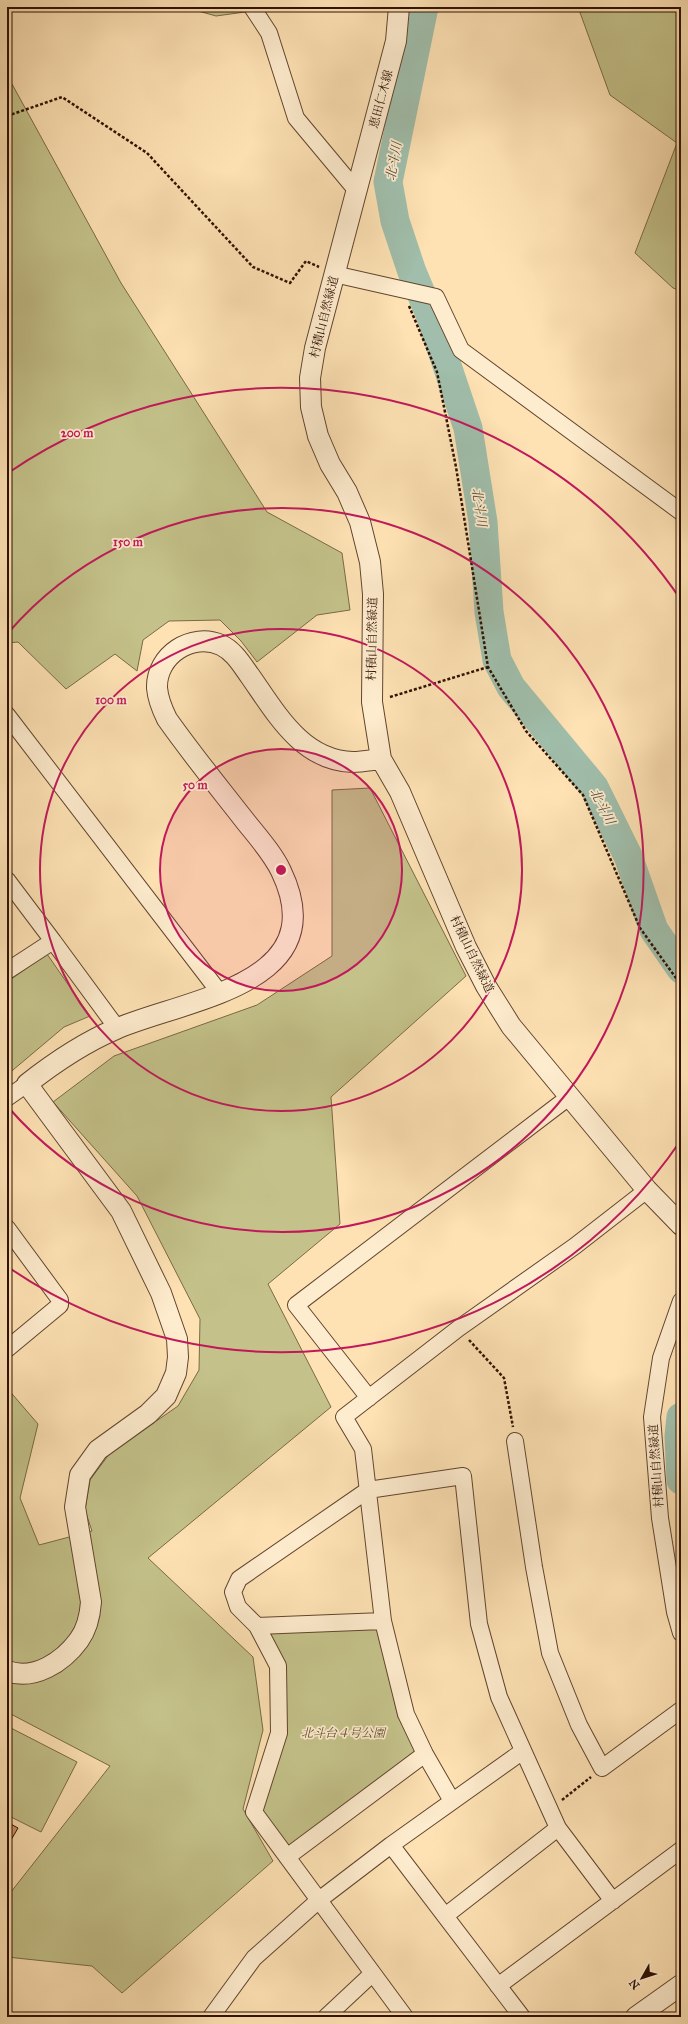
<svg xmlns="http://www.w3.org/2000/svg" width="688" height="2024" font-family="'IM FELL Great Primer','Noto Serif JP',serif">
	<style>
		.green { fill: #c4c28a; stroke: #796a46 }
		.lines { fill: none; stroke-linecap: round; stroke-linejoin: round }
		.river { stroke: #a0beab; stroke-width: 29 }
		.building { fill: #d8966f; stroke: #2e1102 }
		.minor-casing { stroke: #62452e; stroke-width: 18 }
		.tertiary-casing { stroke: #62452e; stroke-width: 22 }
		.path { stroke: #2e1102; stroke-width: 2.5; stroke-dasharray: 3 2; stroke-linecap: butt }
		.minor { stroke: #feecce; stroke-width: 16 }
		.tertiary { stroke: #feecce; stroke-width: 20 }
		.ring { fill: none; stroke: #c2185b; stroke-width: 2 }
		.labels { text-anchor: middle; stroke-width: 3.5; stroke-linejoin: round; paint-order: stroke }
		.street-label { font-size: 12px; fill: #2e1102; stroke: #feecce }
		.park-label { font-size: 12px; font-style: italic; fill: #624f32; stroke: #feecce }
		.water-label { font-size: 13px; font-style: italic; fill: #564e3d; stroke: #feecce }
		.centre { fill: #c2185b; stroke: #feecce; stroke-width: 2 }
		.ring-label { font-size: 12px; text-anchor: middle; font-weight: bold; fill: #c2185b; stroke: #feecce; stroke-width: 3.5; stroke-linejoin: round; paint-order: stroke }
	</style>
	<rect width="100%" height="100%" fill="#fee2b4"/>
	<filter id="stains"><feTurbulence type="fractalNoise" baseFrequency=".005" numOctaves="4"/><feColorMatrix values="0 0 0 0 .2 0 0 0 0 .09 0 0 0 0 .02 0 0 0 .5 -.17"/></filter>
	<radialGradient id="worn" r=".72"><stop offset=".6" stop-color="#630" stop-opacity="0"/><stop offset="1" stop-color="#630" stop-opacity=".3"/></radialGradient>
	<path class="green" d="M184,7H281L216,16Z
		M578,7H681V291L673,288L635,253L677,143L610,95Z
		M7,81L12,84L121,283L267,512L342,553L350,610L317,615L257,662L241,641L220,620L169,621L143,640L137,671L115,654L66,689L18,642L7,643Z
		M370,788L466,976L331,1097L340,1224L268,1284L331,1407L148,1558L253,1657L263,1730L243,1809L273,1861L122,1993L92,1966L7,1957V1897L110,1766L7,1712V1388L38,1424L20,1498L39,1545L92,1531L85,1510L90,1480L110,1453L178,1406L199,1370L200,1319L137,1196L53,1102L114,1056L257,1005L332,956V790Z
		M47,954L90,1016L64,1027L7,1075V982Z
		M378,1627L398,1717L416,1750L289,1849L260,1810L286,1734L267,1632Z
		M7,1726L77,1762L41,1832L7,1815Z"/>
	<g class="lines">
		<path class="river" d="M424,7L388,182L395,221L412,272L429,312L468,428L483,522L489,612L497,660L511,687L594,787L628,856L654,930L681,969
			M681,1417L679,1436L681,1480"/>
	</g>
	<path class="building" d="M7,1822L18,1828L7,1847Z"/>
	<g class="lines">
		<defs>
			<path id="minor" d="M252,7L269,33L296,118L356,190
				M334,274L436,297L461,350L681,512
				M7,715L220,993
				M7,880L53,941
				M7,971L53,941L117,1028
				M7,1098L27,1084
				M7,1228L60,1300V1305L7,1349
				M681,1301L661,1358L652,1417L660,1518L675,1612L681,1633
				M369,1398L296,1305L569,1097
				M515,1441L534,1567L550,1653L579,1725L602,1768L681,1710
				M257,1626L383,1621
				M452,1801L425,1754L406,1714L383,1621L363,1449L344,1417L459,1328L575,1246L647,1190
				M391,1845L522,2017
				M287,1857L425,1754
				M445,1916L558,1828
				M498,1986L681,1850
				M211,2017L254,1958L319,1900L391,1845L523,1751
				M326,2017L372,1974
				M405,2017L254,1812L279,1733L278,1666L257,1626L238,1607L233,1592L239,1579L368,1490L463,1476L479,1624L499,1697L558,1828L613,1901"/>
			<path id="tertiary" d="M399,7L396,41L315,348L310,378L311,407L318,436L330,464L347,492L360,522L370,562L373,594L372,702L381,759L400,792L466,947L486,986L511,1026L647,1190L681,1225
				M7,1671C34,1681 63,1662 79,1640C87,1629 90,1616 91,1602L75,1507L80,1475L98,1450L148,1414L166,1396L176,1373L178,1357L177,1339L161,1293L121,1211L27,1084C55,1062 83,1043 116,1029C185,999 336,985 281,871C272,852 256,835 242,817C217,785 191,753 167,719C162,709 158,699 157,688C156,655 192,632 221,645C234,651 242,665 250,676C276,713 302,761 353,762C362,762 372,760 381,759
				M636,2017L681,1985"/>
		</defs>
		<use href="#minor" class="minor-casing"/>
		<use href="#tertiary" class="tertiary-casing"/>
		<path class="path" d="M7,116L62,97L147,153L253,267L290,283L306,261L319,267
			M409,306L437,372L456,467L488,667L526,731L583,795L640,928L681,985
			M390,697L488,667
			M469,1340L504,1378L513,1427
			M562,1800L591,1777"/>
		<use href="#minor" class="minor"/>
		<use href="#tertiary" class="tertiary"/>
	</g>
	<circle cx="281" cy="870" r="121" fill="#c2185b" fill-opacity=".12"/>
	<g class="ring">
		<circle cx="281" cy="870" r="121"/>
		<circle cx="281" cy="870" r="241"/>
		<path d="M8 633A362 362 0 1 1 8 1107"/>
		<path d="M681 1140A482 482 0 0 1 8 1267M8 473A482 482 0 0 1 681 600"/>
	</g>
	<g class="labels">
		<g class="street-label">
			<text transform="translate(381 99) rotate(-75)" y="4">恵田仁木線</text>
			<text transform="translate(324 317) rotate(-76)" y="4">村積山自然緑道</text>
			<text transform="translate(372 639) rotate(-89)" y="4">村積山自然緑道</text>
			<text transform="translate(472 954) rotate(64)" y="4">村積山自然緑道</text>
			<text transform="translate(656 1466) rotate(-94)" y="4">村積山自然緑道</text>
		</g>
		<g class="park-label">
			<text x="343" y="1737">北斗台４号公園</text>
		</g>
		<g class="water-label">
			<text transform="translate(393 161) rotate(-80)" y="5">北斗川</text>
			<text transform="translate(480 507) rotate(82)" y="5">北斗川</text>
			<text transform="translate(603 806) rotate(63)" y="5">北斗川</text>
		</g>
	</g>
	<circle cx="281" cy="870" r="6" class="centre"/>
	<g class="ring-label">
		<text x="77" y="437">200 m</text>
		<text x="128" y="546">150 m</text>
		<text x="111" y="704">100 m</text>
		<text x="195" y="789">50 m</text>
	</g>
	<rect width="688" height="2024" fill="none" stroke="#fee2b4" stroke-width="24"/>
	<rect x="8" y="8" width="672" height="2008" fill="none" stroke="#2e1102" stroke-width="2"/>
	<rect x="12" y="12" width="664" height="2000" fill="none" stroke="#2e1102"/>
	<g transform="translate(642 1978) rotate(231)" stroke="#feecce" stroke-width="3" paint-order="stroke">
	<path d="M0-3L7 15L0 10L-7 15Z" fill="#2e1102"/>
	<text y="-6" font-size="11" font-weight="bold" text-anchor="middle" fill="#2e1102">N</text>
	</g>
	<rect width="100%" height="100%" filter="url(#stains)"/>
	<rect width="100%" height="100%" fill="url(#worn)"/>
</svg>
